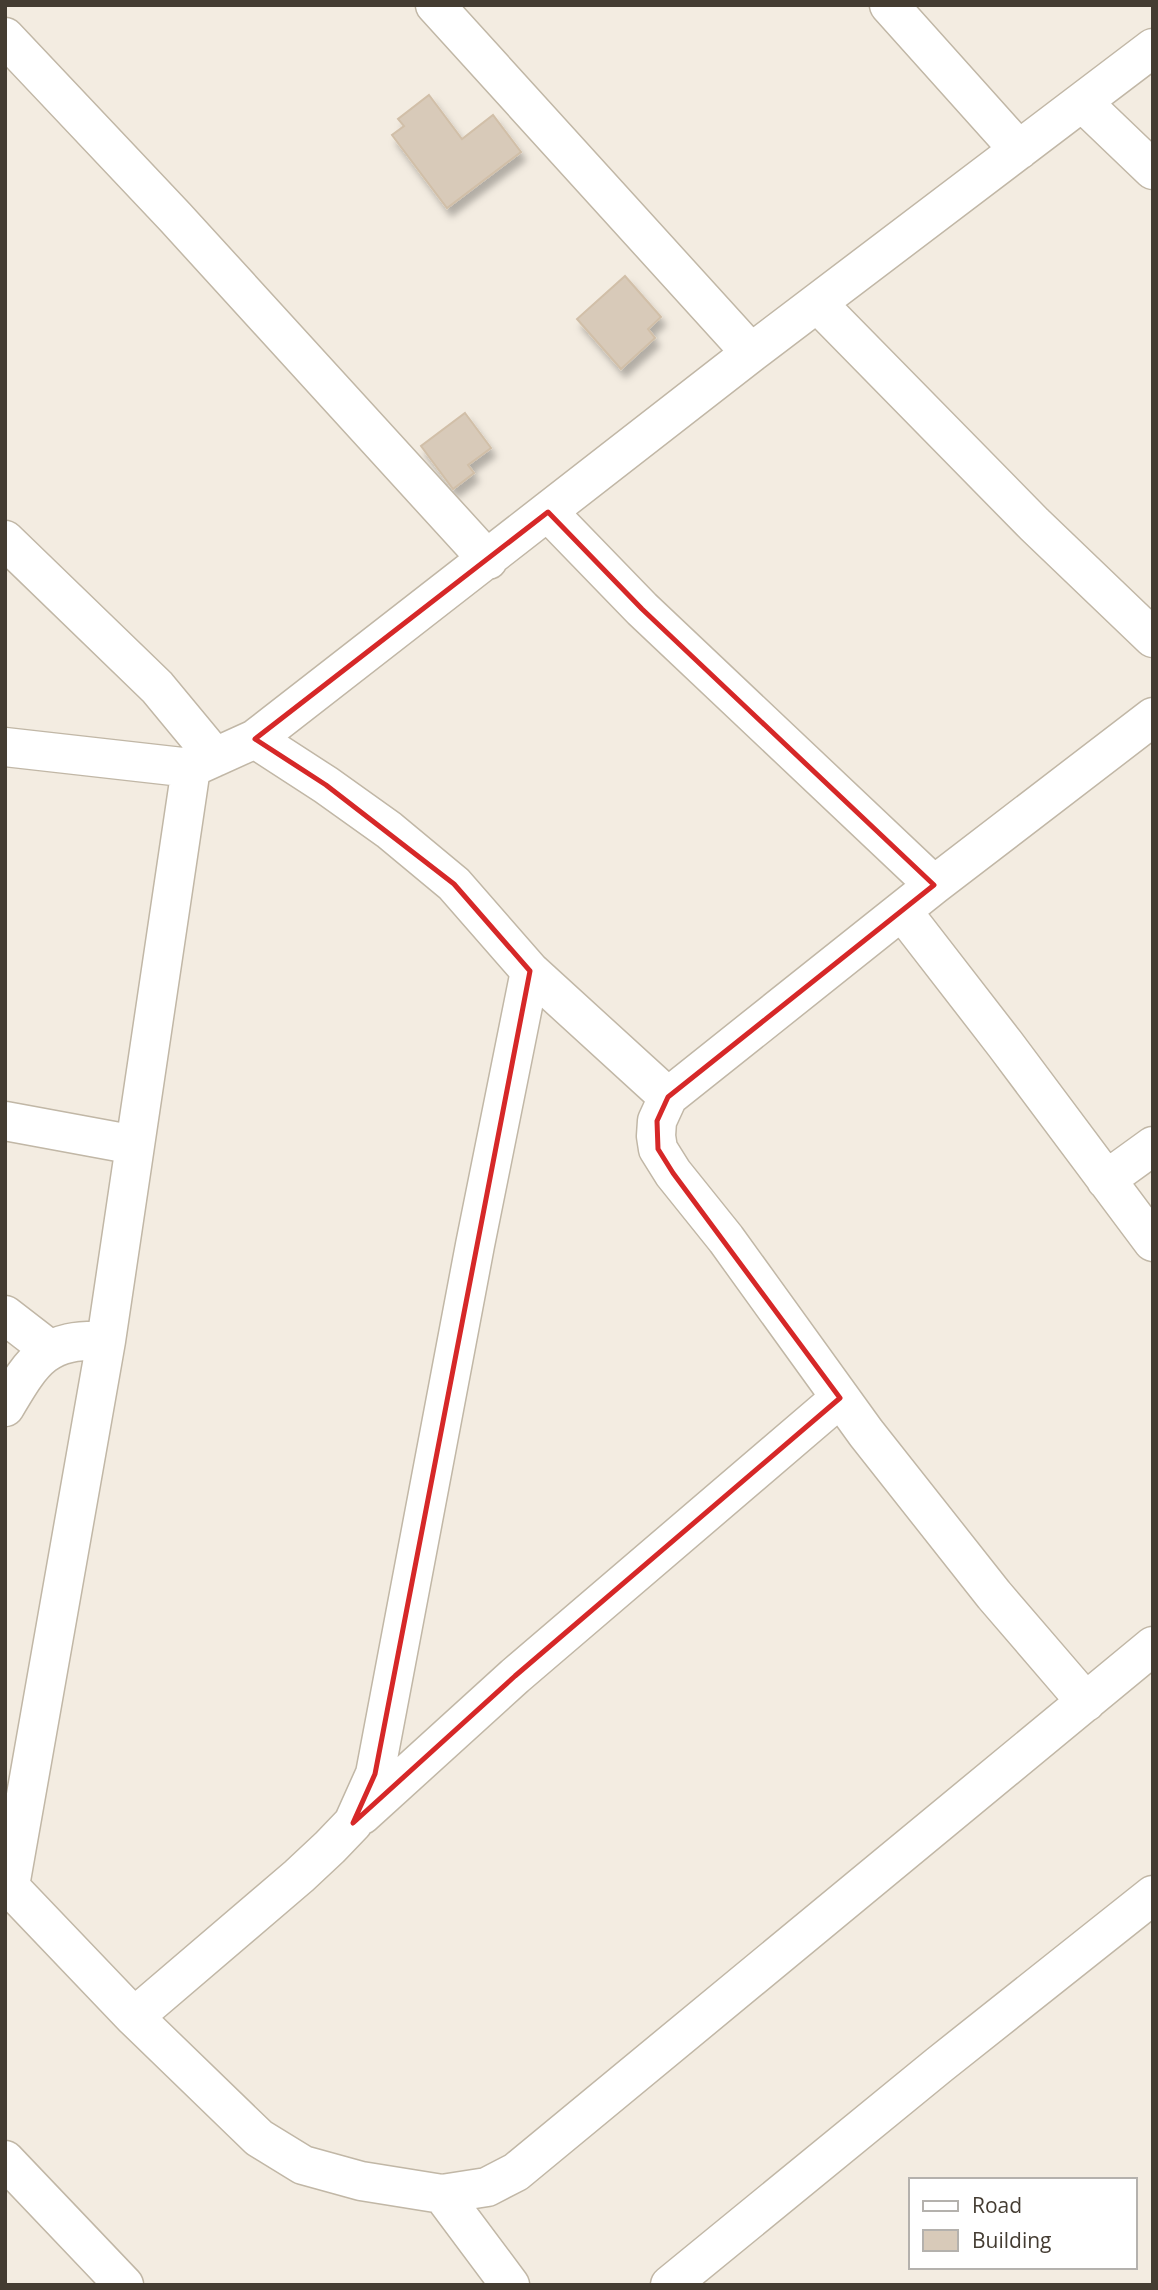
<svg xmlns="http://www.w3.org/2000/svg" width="1158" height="2290" font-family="'Open Sans',sans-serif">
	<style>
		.building { fill: #d8cab9; stroke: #d1bfa8; stroke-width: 2; filter: url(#shadow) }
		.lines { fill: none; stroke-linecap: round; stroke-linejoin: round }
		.street-casing { stroke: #c1b7a6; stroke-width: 41 }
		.street { stroke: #fff; stroke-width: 38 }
		.marked { fill: none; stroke: #d62828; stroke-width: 5; stroke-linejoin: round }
	</style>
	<defs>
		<filter id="shadow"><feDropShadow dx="4.5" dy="8" stdDeviation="3.5" flood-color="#0004"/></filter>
	</defs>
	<rect width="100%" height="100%" fill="#f3ece1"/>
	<path class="building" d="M429,95L462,139L493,115L521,152L447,208L392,135L404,126L398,119Z
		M625,276L661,317L648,329L655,338L621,369L577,319Z
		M465,413L491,448L468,465L474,473L453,489L421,446Z"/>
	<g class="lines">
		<defs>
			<path id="street" d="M435,5L751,353
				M889,5L1019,150
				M5,37L175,217L488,560
				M1082,102L1153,170
				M817,303L1034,524L1153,638
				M548,512L642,609L934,885
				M5,540L157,687L215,757
				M255,739L326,785L389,830L454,884L530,971L668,1097L934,885L1153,717
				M5,747L191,768L255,739L751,353L1153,48
				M902,911L1005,1044L1153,1242
				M668,1097L657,1121L656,1136L658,1149L673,1173L726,1239L866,1433L994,1595L1086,1702
				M5,1121L135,1145
				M1106,1180L1153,1146
				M5,1315L49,1349
				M5,1407C34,1358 46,1338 106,1341
				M362,1815L515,1676L840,1398
				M5,1882L134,2017L259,2138L303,2165L361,2181L442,2194L487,2187L516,2172L1153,1646
				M10,1886L106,1341L191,768
				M134,2017L299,1876L330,1847L353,1823L375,1774L475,1245L530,971
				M5,2160L124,2285
				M442,2194L510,2285
				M670,2285L939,2065L1153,1895"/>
		</defs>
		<use href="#street" class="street-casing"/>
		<use href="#street" class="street"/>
	</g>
	<path class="marked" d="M548,512L642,609L934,885L668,1097L657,1121L658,1149L673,1173L840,1398L515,1676L353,1823L375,1774L530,971L454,884L326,785L255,739Z"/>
	<rect width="1158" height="2290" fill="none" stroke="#443c32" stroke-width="14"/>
	<rect x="909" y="2178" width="228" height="91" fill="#ffffff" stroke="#b4b1ad" stroke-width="2"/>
	<rect x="923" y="2201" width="35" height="10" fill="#ffffff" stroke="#b4b1ad" stroke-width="2"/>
	<text x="972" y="2213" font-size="21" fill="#443c32">Road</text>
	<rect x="923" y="2230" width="35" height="21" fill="#d8cab9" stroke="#b4b1ad" stroke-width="2"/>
	<text x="972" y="2248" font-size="21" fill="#443c32">Building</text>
</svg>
